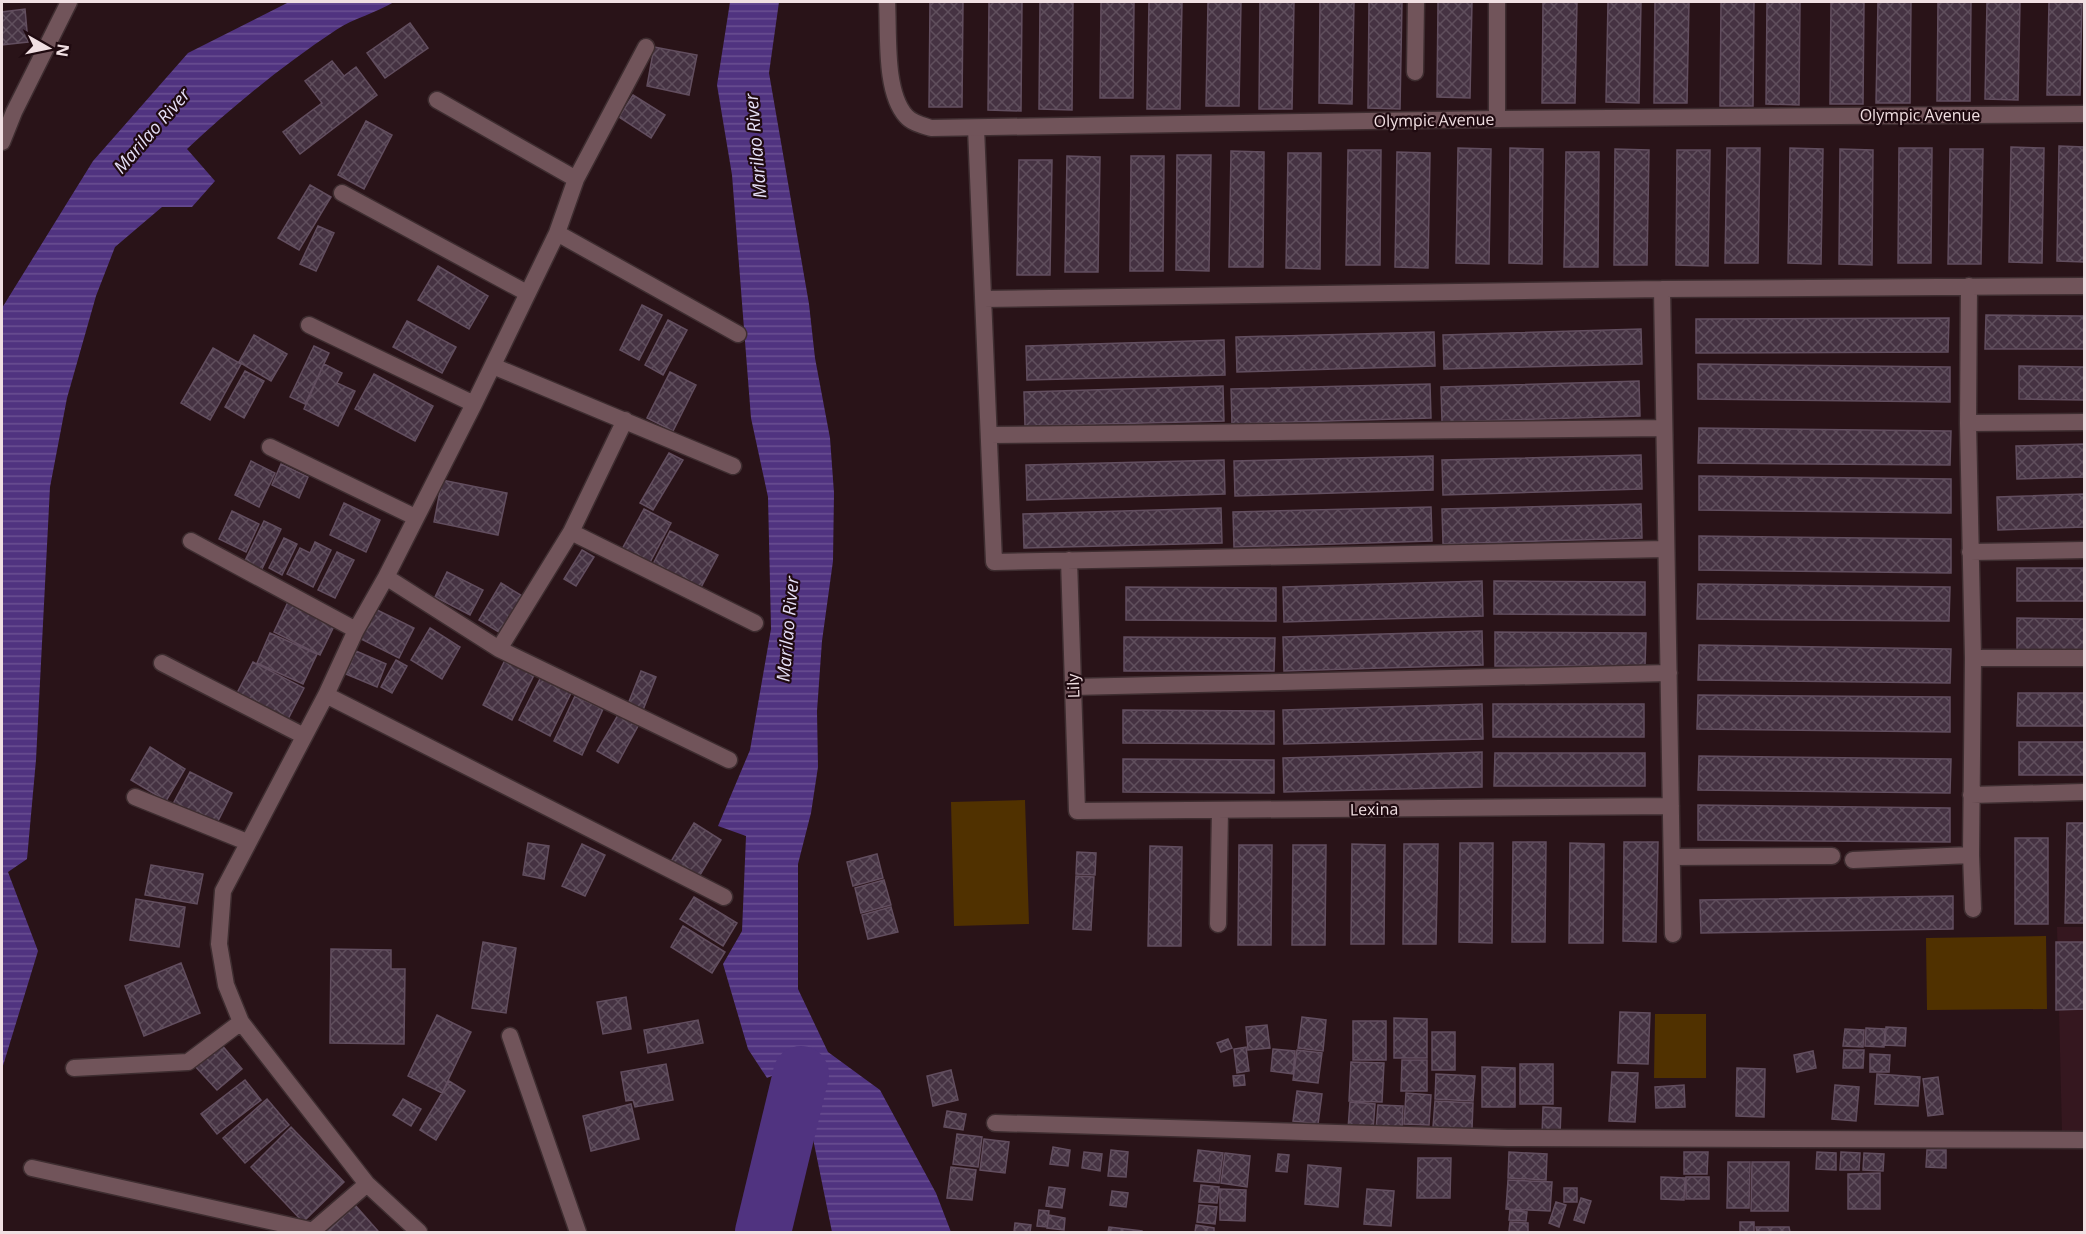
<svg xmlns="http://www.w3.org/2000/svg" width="2086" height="1234" font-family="'Open Sans',sans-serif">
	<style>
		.built { fill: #35171f }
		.garden { fill: #503100 }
		.water { fill: url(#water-rules) }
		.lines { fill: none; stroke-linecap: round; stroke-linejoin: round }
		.river { stroke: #503380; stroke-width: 56 }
		.building { fill: url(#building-cross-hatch); stroke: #624e5f; stroke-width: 1.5 }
		.service-casing { stroke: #3e2d30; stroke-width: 19 }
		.minor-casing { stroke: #3e2d30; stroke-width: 19 }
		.tertiary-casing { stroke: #3e2d30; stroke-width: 19 }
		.service { stroke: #71545a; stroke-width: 16 }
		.minor { stroke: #71545a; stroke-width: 16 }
		.tertiary { stroke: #71545a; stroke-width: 16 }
		.labels { text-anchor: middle; stroke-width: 4.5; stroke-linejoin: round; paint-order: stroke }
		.street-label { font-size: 16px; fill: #f0dfe2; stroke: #1f0a10 }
		.water-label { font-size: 18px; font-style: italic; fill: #e5dff6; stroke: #1f0a10 }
	</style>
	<defs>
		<pattern id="water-rules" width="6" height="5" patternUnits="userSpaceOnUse" patternTransform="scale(1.5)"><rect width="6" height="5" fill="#503380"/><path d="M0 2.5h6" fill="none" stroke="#6a5092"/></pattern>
		<pattern id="building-cross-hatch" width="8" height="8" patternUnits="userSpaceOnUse" patternTransform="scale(1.5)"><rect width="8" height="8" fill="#453242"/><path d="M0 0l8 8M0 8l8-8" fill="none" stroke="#604f5d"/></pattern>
	</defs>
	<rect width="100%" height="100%" fill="#291318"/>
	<path class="built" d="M2057,927H2084V1133H2062Z"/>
	<path class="garden" d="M1025,800L1029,924L954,926L951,802Z
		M2046,936L2047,1009L1927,1010L1926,938Z
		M1655,1014H1706V1078H1654Z"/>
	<path class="water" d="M289,2H394C376,13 354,18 336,30C283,65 233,106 187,149L215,181L192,207H162L115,247L96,296L67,398L50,487L36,760L27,859L8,872L38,951L2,1069V308L93,161L188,53Z
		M730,2H779L769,73L809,304L815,358L830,438L834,493L833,561L822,641L817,711L818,767L811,813L798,864V989L828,1052L880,1090L936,1193L951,1232H832L798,1065L767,1078L748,1049L723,964L742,931L746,836L718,826L750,750L771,629L768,497L751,418L732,175L717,85Z"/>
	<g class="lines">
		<path class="river" d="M763,1232L801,1074"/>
	</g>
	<path class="building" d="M930,2H963L962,107H929Z
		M989,2H1022L1021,111L988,110Z
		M1040,2H1073L1072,110L1039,109Z
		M1101,2H1134L1133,98H1100Z
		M1149,2H1182L1180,109H1147Z
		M1208,2H1241L1239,106H1206Z
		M1260,2H1294L1292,109H1259Z
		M1320,2H1354L1352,104L1319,103Z
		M1369,2H1402L1400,109L1368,108Z
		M1438,2H1472L1470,98L1437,97Z
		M1543,2H1577L1575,103H1542Z
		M1608,2H1641L1639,103L1606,102Z
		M1655,2H1689L1687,103H1654Z
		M1721,2H1754L1753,106H1720Z
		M1767,2H1800L1799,105L1766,104Z
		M1831,2H1864L1863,104H1830Z
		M1878,2H1911L1910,103H1876Z
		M1938,2H1971L1970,101H1937Z
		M1987,2H2020L2018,100L1985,99Z
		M2049,2H2082L2080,95H2047Z
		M25,9L28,42L2,45V12Z
		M410,23L428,48L385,78L367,53Z
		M654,47L697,55L689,95L647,86Z
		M332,61L344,76L356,67L377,95L300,154L283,132L322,103L305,81Z
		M633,95L665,115L651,138L619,117Z
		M366,121L392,135L364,189L338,175Z
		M2059,146L2084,147V262L2057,261Z
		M2011,147L2044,148L2042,263L2009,262Z
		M1458,148L1491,149L1489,264L1456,263Z
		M1510,148L1543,149L1542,264L1509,263Z
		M1727,148H1760L1758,263H1725Z
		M1790,148L1823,149L1821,264L1788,263Z
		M1899,148H1932L1931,263H1898Z
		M1615,149L1649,150L1647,265H1614Z
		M1840,149L1873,150L1872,265L1839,264Z
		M1950,149H1983L1981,264H1948Z
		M1348,150H1381L1380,265H1346Z
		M1677,150H1710L1708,266L1676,265Z
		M1231,151L1264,152L1263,267H1229Z
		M1397,152L1430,153L1428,268L1395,267Z
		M1566,152H1599L1598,267H1564Z
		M1288,153H1321L1320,269L1286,268Z
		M1177,155H1211L1209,271L1176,270Z
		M1067,156L1100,157L1098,272H1065Z
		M1131,156H1164L1163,271H1130Z
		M1019,160H1052L1050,275H1017Z
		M310,185L331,197L299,250L278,238Z
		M318,226L334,233L316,271L300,264Z
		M438,266L488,296L469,329L418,300Z
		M642,305L662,315L639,360L620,350Z
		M1986,315L2084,316V349H1985Z
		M1949,318L1948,352L1696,353V319Z
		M668,320L687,330L663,375L645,365Z
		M407,321L456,347L442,373L393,347Z
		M1641,329L1642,364L1444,369L1443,335Z
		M1434,332L1435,366L1237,372L1236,337Z
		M254,335L287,354L271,381L239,362Z
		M1224,340L1225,375L1027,380L1026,346Z
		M314,346L329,353L305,404L290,397Z
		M213,348L241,364L210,420L181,403Z
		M324,364L342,373L337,383L355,391L338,426L304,409Z
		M1698,364L1950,367V402L1698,399Z
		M2019,366L2084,367V400L2019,399Z
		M245,371L264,381L244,418L225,407Z
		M670,372L696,385L673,431L647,418Z
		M374,374L433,406L415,441L355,409Z
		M1639,381L1640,416L1442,422L1441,387Z
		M1430,384L1431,418L1232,424L1231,389Z
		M1223,386L1224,421L1025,426L1024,392Z
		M1699,428L1951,431L1950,465L1698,463Z
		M2084,444V477L2017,479L2016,446Z
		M669,453L683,460L653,510L640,503Z
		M1641,455L1642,489L1443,495L1442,460Z
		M1433,456V490L1235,496L1234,461Z
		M1224,460L1225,494L1027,500L1026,465Z
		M251,461L275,473L259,507L235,495Z
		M281,464L308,477L299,498L272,485Z
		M1699,476L1951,479V513L1699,510Z
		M442,480L507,493L498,535L434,522Z
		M2084,494V527L1998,530L1997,497Z
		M344,503L380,520L366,552L330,535Z
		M1641,504L1642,538L1443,544L1442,509Z
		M1431,507L1432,541L1234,547L1233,512Z
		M1221,508L1222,543L1024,548L1023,514Z
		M644,509L671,523L648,566L621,551Z
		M232,511L259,524L246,552L219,539Z
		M264,521L281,529L260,573L243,565Z
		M670,531L718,555L698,593L651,568Z
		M1699,536L1951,539V573L1699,570Z
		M284,538L297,544L282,575L269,568Z
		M315,542L331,550L313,587L287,574L300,548L310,553Z
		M582,550L594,557L576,586L564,579Z
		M337,552L354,560L335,598L318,590Z
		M2017,568H2084V601H2017Z
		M447,572L483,590L470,615L435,597Z
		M1482,581L1483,616L1284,622L1283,587Z
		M1494,581L1645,582V615L1494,614Z
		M501,583L524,597L502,634L479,620Z
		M1698,584L1950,587L1949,621L1697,619Z
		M1126,587L1276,588V621L1126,620Z
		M288,602L335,624L320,655L274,632Z
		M371,607L414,628L399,658L357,637Z
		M2017,618L2084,619V652L2017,651Z
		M430,628L460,647L442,679L411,660Z
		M1482,631L1483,665L1284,671L1283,637Z
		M1495,632L1646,633L1645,666H1495Z
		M270,633L317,654L303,684L257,663Z
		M1124,637L1275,638L1274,671H1124Z
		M1699,645L1951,649L1950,683L1698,680Z
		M356,651L386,664L377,687L346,674Z
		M506,658L535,673L512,720L483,705Z
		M396,660L407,666L392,693L381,687Z
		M253,662L304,688L286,723L235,697Z
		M641,671L656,677L643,710L628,704Z
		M542,675L572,691L550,736L519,720Z
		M2018,693H2084V726H2017Z
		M1698,695L1950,697V732L1697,729Z
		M575,696L603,709L582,755L554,741Z
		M1482,704L1483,739L1284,744L1283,710Z
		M1493,704H1644V737H1493Z
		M1123,710L1274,711V744L1123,743Z
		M618,715L638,726L618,763L597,751Z
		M2019,742H2084V775H2019Z
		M150,747L185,769L166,801L131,780Z
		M1482,752V787L1284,792L1283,758Z
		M1495,753H1645V786H1494Z
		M1699,756L1951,759L1950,793L1698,790Z
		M1123,759L1274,760V793L1123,792Z
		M190,772L232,793L216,825L173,804Z
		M1698,805L1950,808V842L1698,840Z
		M694,823L721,840L697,880L670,863Z
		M2067,823H2084V923H2065Z
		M2015,838H2048V924H2015Z
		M1513,842H1546L1545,942H1512Z
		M1624,842H1658L1656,942L1623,941Z
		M528,843L549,846L544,879L523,875Z
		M1460,843H1493L1492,943L1459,942Z
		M1570,843L1604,844L1603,943H1569Z
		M582,844L605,855L585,896L562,886Z
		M1352,844L1385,845L1384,944H1351Z
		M1404,844H1438L1436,944H1403Z
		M1239,845H1272L1271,945H1238Z
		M1293,845H1326L1325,945H1292Z
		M1150,846L1182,847L1181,946H1148Z
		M1077,852L1096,853L1095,875L1076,874Z
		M877,854L883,878L853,886L847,862Z
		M151,865L203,874L197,904L145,895Z
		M1076,876L1094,877L1091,930L1073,929Z
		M884,880L891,905L861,913L855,888Z
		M1953,896V929L1701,933L1700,900Z
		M694,897L737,923L723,946L680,919Z
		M136,899L185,907L179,947L130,940Z
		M891,907L898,932L868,939L862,915Z
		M683,926L725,952L712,973L671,947Z
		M483,942L516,948L506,1013L472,1008Z
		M2056,942H2084V1009L2056,1010Z
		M331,949L391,950V969H405L404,1044L330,1043Z
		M181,963L200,1013L144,1036L125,986Z
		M626,997L631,1029L603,1034L597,1002Z
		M1620,1012L1650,1013L1648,1064L1618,1063Z
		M437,1015L471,1032L442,1093L408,1076Z
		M1302,1017L1326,1020L1323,1051L1298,1048Z
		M1394,1018L1427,1019V1058H1394Z
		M698,1020L703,1043L648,1053L644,1030Z
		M1353,1021H1386V1060H1353Z
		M1267,1025L1270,1048L1248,1050L1246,1027Z
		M1886,1027L1906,1028L1905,1046L1885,1045Z
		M1866,1028L1885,1029L1884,1047L1865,1046Z
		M1845,1029L1864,1030L1863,1047L1843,1046Z
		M1432,1032H1455V1070H1432Z
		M1228,1039L1232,1048L1221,1052L1217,1043Z
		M220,1043L242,1069L217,1090L194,1065Z
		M1246,1047L1249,1071L1237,1073L1234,1049Z
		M1273,1049L1295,1051L1293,1074L1271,1071Z
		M1297,1050L1322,1053L1318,1083L1293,1080Z
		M1844,1050H1864L1863,1068H1843Z
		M1813,1051L1816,1068L1797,1072L1794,1055Z
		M1870,1054L1890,1055L1889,1072H1870Z
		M1402,1060H1427V1091H1401Z
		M1351,1062L1384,1063L1382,1102L1349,1101Z
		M666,1064L673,1100L635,1107L633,1100L626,1101L621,1072Z
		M1520,1064H1553V1104H1520Z
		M1482,1067L1515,1068V1107H1482Z
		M1737,1068L1765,1069L1764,1117L1736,1116Z
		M951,1070L958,1100L933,1106L927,1076Z
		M1612,1072L1638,1073L1635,1122L1609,1121Z
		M1436,1074L1475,1076L1473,1101L1435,1099Z
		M1877,1074L1920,1077L1918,1106L1875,1104Z
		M1244,1075L1245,1085L1234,1086L1233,1076Z
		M1938,1077L1943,1114L1928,1116L1923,1079Z
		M245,1080L261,1100L217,1134L201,1114Z
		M449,1081L465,1091L436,1140L420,1130Z
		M1684,1085L1685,1107L1656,1108L1655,1087Z
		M1835,1085L1859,1087L1856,1121L1832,1119Z
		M1297,1091L1322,1094L1318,1124L1293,1121Z
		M1406,1093L1431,1095L1429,1125L1404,1124Z
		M267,1099L289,1125L245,1163L223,1138Z
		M403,1099L421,1109L411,1126L393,1115Z
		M1435,1101L1473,1103L1472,1129L1433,1127Z
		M1350,1102L1375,1104L1373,1131L1348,1129Z
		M631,1104L639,1139L591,1151L583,1116Z
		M1378,1105L1403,1106L1402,1130L1376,1129Z
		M1543,1107L1561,1108L1560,1136L1542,1135Z
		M947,1111L966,1114L963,1130L944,1127Z
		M291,1127L344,1182L303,1222L251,1167Z
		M957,1134L982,1137L978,1167L953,1164Z
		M984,1139L1009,1142L1005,1173L980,1170Z
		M1053,1147L1070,1150L1068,1166L1050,1164Z
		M1111,1150L1128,1152L1126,1177L1108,1176Z
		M1198,1150L1223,1153L1219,1183L1194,1181Z
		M1927,1150H1946V1168L1926,1167Z
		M1084,1152L1102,1154L1100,1171L1082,1168Z
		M1509,1152L1547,1154L1546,1180L1508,1178Z
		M1684,1152H1708L1707,1174H1684Z
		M1817,1152L1836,1153V1170L1816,1169Z
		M1841,1152L1860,1153L1859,1170H1840Z
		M1225,1153L1250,1156L1247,1187L1221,1183Z
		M1864,1153L1884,1154L1883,1171L1863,1170Z
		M1278,1154L1289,1155L1287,1172L1276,1171Z
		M1418,1158H1451L1450,1198H1417Z
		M1728,1162H1750L1749,1208H1727Z
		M1752,1162H1789L1788,1211H1751Z
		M1308,1165L1341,1168L1338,1207L1305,1204Z
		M951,1167L976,1170L972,1200L947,1198Z
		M1880,1173V1209H1848V1174Z
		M1661,1177L1685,1178L1684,1200L1661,1199Z
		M1686,1177H1709V1199H1686Z
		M1508,1180L1552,1182L1550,1211L1506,1209Z
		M1201,1185L1219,1187L1217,1203L1199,1202Z
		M1049,1187L1065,1189L1062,1208L1046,1206Z
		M1564,1188H1577V1202H1564Z
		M1220,1189L1246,1190L1245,1221L1220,1220Z
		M1367,1189L1394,1191L1391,1226L1364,1224Z
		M1112,1191L1128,1193L1126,1207L1110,1205Z
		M1581,1198L1591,1201L1584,1223L1574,1220Z
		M1556,1202L1566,1205L1559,1227L1549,1223Z
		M355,1205L378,1231L328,1232L327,1231Z
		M1199,1205L1217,1207L1215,1224L1197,1222Z
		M1039,1210L1049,1211L1047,1227L1037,1226Z
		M1510,1210L1527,1212L1526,1221L1509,1220Z
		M1049,1215L1065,1218L1064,1230L1047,1228Z
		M1510,1222L1528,1223V1232L1509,1231Z
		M1740,1222H1754V1232H1740Z
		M1015,1223L1031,1225L1030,1232H1014Z
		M1196,1225L1214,1228V1232H1195Z
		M1109,1227L1142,1231V1232H1108Z
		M1756,1227H1789L1790,1232H1757Z"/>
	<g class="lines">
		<defs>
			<path id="service" d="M2,142L14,112L69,2"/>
			<path id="minor" d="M1497,2V119
				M1415,72L1416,2
				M437,100L576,179
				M976,128L994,562L1666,549
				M342,193L527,293
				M557,233L738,334
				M1969,286L1968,423L1973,658L1971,855L1973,909
				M1662,289L1673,934
				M983,299L1662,289L2084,286
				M309,325L474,404
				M493,366L733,466
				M1968,423L2084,422
				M989,435L1664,428
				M270,447L415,517
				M571,532L755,623
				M191,541L356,630
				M1970,552L2084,550
				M1069,560L1077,811L1671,806
				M386,577L499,649L729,760
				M499,649L571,532L625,420
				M1973,658H2084
				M162,663L304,736
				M1073,687L1669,673
				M326,695L724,897
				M1971,795L2084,792
				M135,797L247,842
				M1672,857L1832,856
				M1853,860L1971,855
				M1218,924L1220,810
				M510,1036L578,1232
				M74,1068L188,1062L241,1022
				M995,1123L1508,1138L2084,1140
				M32,1168L310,1230L316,1228L367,1184
				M419,1232L367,1184L241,1022L226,985L219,944L223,891L326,695L356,630L386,577L474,404L557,233L576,179L646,47"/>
			<path id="tertiary" d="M887,2C889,33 884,92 906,116C912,123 922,125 931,128L1497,119L2084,114"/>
		</defs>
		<use href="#service" class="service-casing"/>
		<use href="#minor" class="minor-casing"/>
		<use href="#tertiary" class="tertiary-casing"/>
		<use href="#service" class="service"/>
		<use href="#minor" class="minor"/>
		<use href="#tertiary" class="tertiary"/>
	</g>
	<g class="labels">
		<g class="street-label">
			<text x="1920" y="121">Olympic Avenue</text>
			<text transform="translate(1434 120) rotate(-1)" y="6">Olympic Avenue</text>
			<text transform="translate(1073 686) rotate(-92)" y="6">Lily</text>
			<text transform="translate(1374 809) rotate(-1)" y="6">Lexina</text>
		</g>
		<g class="water-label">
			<text transform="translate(152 131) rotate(-49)" y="6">Marilao River</text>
			<text transform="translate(756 146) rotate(-95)" y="6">Marilao River</text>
			<text transform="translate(788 629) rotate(-85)" y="6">Marilao River</text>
		</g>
	</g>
	<rect width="2086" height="1234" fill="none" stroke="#f0dfe2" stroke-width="6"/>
	<g transform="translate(48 48) rotate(99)" stroke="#1f0a10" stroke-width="4.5" paint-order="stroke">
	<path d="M0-4.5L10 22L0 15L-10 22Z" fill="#f0dfe2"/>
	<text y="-9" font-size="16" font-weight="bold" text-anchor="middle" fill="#f0dfe2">N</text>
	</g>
</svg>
